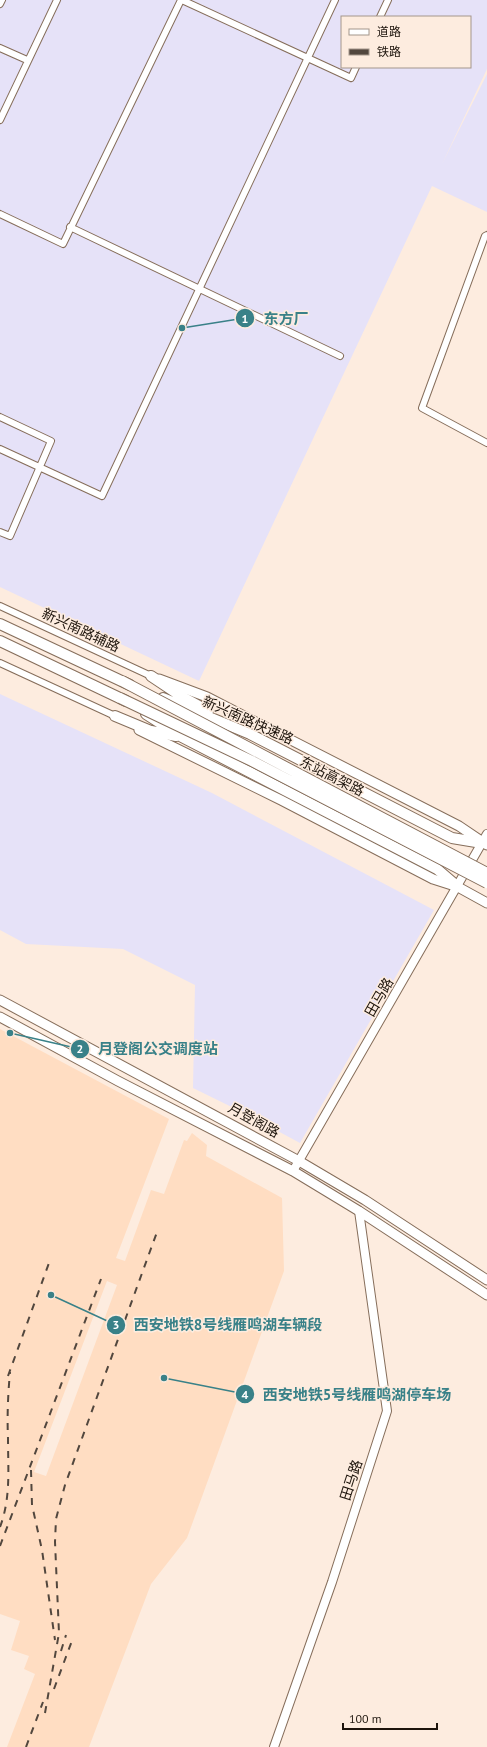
<svg xmlns="http://www.w3.org/2000/svg" width="487" height="1747" font-family="'PT Sans','Noto Sans SC',sans-serif">
	<style>
		.built { fill: #ffddc2; fill-rule: evenodd }
		.industrial { fill: #e6e2f8; fill-rule: evenodd }
		.lines { fill: none; stroke-linecap: round; stroke-linejoin: round }
		.minor-casing { stroke: #866e5b; stroke-width: 8 }
		.tertiary-casing { stroke: #866e5b; stroke-width: 10 }
		.secondary-casing { stroke: #866e5b; stroke-width: 11 }
		.primary-casing { stroke: #866e5b; stroke-width: 12 }
		.minor { stroke: #fff; stroke-width: 6 }
		.tertiary { stroke: #fff; stroke-width: 8 }
		.secondary { stroke: #fff; stroke-width: 9 }
		.primary { stroke: #fff; stroke-width: 10 }
		.rail { stroke: #52473e; stroke-width: 2; stroke-dasharray: 7 7; stroke-linecap: butt }
		.primary-bridge-casing { stroke: #866e5b; stroke-width: 12; stroke-linecap: butt }
		.primary-bridge { stroke: #fff; stroke-width: 10 }
		.labels { text-anchor: middle; stroke-width: 3; stroke-linejoin: round; paint-order: stroke }
		.street-label { font-size: 14px; fill: #1d140c; stroke: #fdecdf }
		.leader { fill: none; stroke: #398188; stroke-width: 1.5 }
		.callout-dot { fill: #398188; stroke: #fdecdf; stroke-width: 1.5 }
		.mark-label { font-size: 12px; text-anchor: middle; font-weight: bold; fill: #fff }
		.callout-label { font-size: 15px; text-anchor: middle; font-weight: bold; fill: #398188; stroke: #fdecdf; stroke-width: 3; stroke-linejoin: round; paint-order: stroke }
	</style>
	<rect width="100%" height="100%" fill="#fdecdf"/>
	<path class="built" d="M0,1029L169,1119L116,1258L125,1261L151,1190L164,1194L184,1140L187,1141L192,1133L207,1145L206,1156L282,1198L284,1271L187,1538L151,1584L89,1747H7L35,1674L24,1669L29,1656L11,1650L20,1621L0,1614ZM107,1281L117,1285L46,1476L34,1472Z"/>
	<path class="industrial" d="M0,0H487V69L442,164L487,74V212L432,186L199,681L0,587ZM342,17H470V67H342Z
		M0,694L212,793L434,910L300,1143L250,1116L193,1088L195,985L123,949L26,944L0,930Z"/>
	<g class="lines">
		<defs>
			<path id="minor" d="M182,0L351,78L356,67
				M0,4L2,0
				M380,17L388,0
				M0,48L27,60
				M0,120L57,0
				M0,214L63,244L181,0
				M70,227L340,356
				M487,235L485,236L422,408L487,443
				M0,417L51,441L10,536L0,532
				M0,449L102,496L335,0
				M0,606L151,676
				M0,663L115,716"/>
			<path id="tertiary" d="M293,1171L487,834
				M274,1747L332,1582L387,1411L359,1211"/>
			<path id="secondary" d="M159,679L207,697L459,826L487,845
				M139,730L281,800L433,879L458,887L487,903
				M0,1000L299,1161L365,1200L487,1280
				M0,1017L118,1081L293,1171L359,1211L487,1295"/>
			<path id="primary" d="M0,624L130,685
				M0,641L126,701
				M151,676L184,698L208,711
				M163,698L250,734L452,838L482,843
				M146,714L182,737L437,869L458,887
				M115,716L151,731L176,736"/>
		</defs>
		<use href="#minor" class="minor-casing"/>
		<use href="#tertiary" class="tertiary-casing"/>
		<use href="#secondary" class="secondary-casing"/>
		<use href="#primary" class="primary-casing"/>
		<use href="#minor" class="minor"/>
		<use href="#tertiary" class="tertiary"/>
		<use href="#secondary" class="secondary"/>
		<use href="#primary" class="primary"/>
		<path class="rail" d="M8,1376L49,1263
			M31,1470L32,1505L42,1550L55,1640
			M0,1527C11,1498 8,1468 8,1438C7,1416 8,1394 10,1372
			M0,1546L101,1279
			M61,1651L66,1635
			M54,1689L73,1638
			M45,1713L59,1633L55,1542L56,1519L65,1485L157,1232
			M26,1747L43,1702"/>
		<defs>
			<path id="primary-bridge" d="M122,681L487,873
				M120,698L252,761L487,883"/>
		</defs>
		<use href="#primary-bridge" class="primary-bridge-casing"/>
		<use href="#primary-bridge" class="primary-bridge"/>
	</g>
	<g class="labels">
		<g class="street-label">
			<text transform="translate(81 630) rotate(25)" y="5">新兴南路辅路</text>
			<text transform="translate(248 720) rotate(24)" y="5">新兴南路快速路</text>
			<text transform="translate(332 776) rotate(27)" y="5">东站高架路</text>
			<text transform="translate(379 997) rotate(-60)" y="5">田马路</text>
			<text transform="translate(254 1120) rotate(29)" y="5">月登阁路</text>
			<text transform="translate(351 1480) rotate(-72)" y="5">田马路</text>
		</g>
	</g>
	<path class="leader" d="M182 328L245 318M10 1033L80 1049M51 1295L116 1325M164 1378L245 1394"/>
	<g class="callout-dot">
		<circle cx="182" cy="328" r="4"/>
		<circle cx="10" cy="1033" r="4"/>
		<circle cx="51" cy="1295" r="4"/>
		<circle cx="164" cy="1378" r="4"/>
		<circle cx="245" cy="318" r="10"/>
		<circle cx="80" cy="1049" r="10"/>
		<circle cx="116" cy="1325" r="10"/>
		<circle cx="245" cy="1394" r="10"/>
	</g>
	<g class="mark-label">
		<text x="245" y="323">1</text>
		<text x="80" y="1053">2</text>
		<text x="116" y="1329">3</text>
		<text x="245" y="1399">4</text>
	</g>
	<g class="callout-label">
		<text x="286" y="324">东方厂</text>
		<text x="158" y="1054">月登阁公交调度站</text>
		<text x="228" y="1330">西安地铁8号线雁鸣湖车辆段</text>
		<text x="357" y="1400">西安地铁5号线雁鸣湖停车场</text>
	</g>
	<rect x="341" y="16" width="130" height="52" fill="#fdecdf" stroke="#a3968b"/>
	<rect x="349" y="29" width="20" height="6" fill="#ffffff" stroke="#a3968b"/>
	<text x="377" y="36" font-size="12" fill="#1d140c">道路</text>
	<rect x="349" y="49" width="20" height="6" fill="#52473e" stroke="#a3968b"/>
	<text x="377" y="56" font-size="12" fill="#1d140c">铁路</text>
	<path d="M343 1723v6h94v-6" fill="none" stroke="#1d140c" stroke-width="2"/>
	<text x="349" y="1723" font-size="12" fill="#1d140c" stroke="#fdecdf" stroke-width="3" paint-order="stroke">100 m</text>
</svg>
